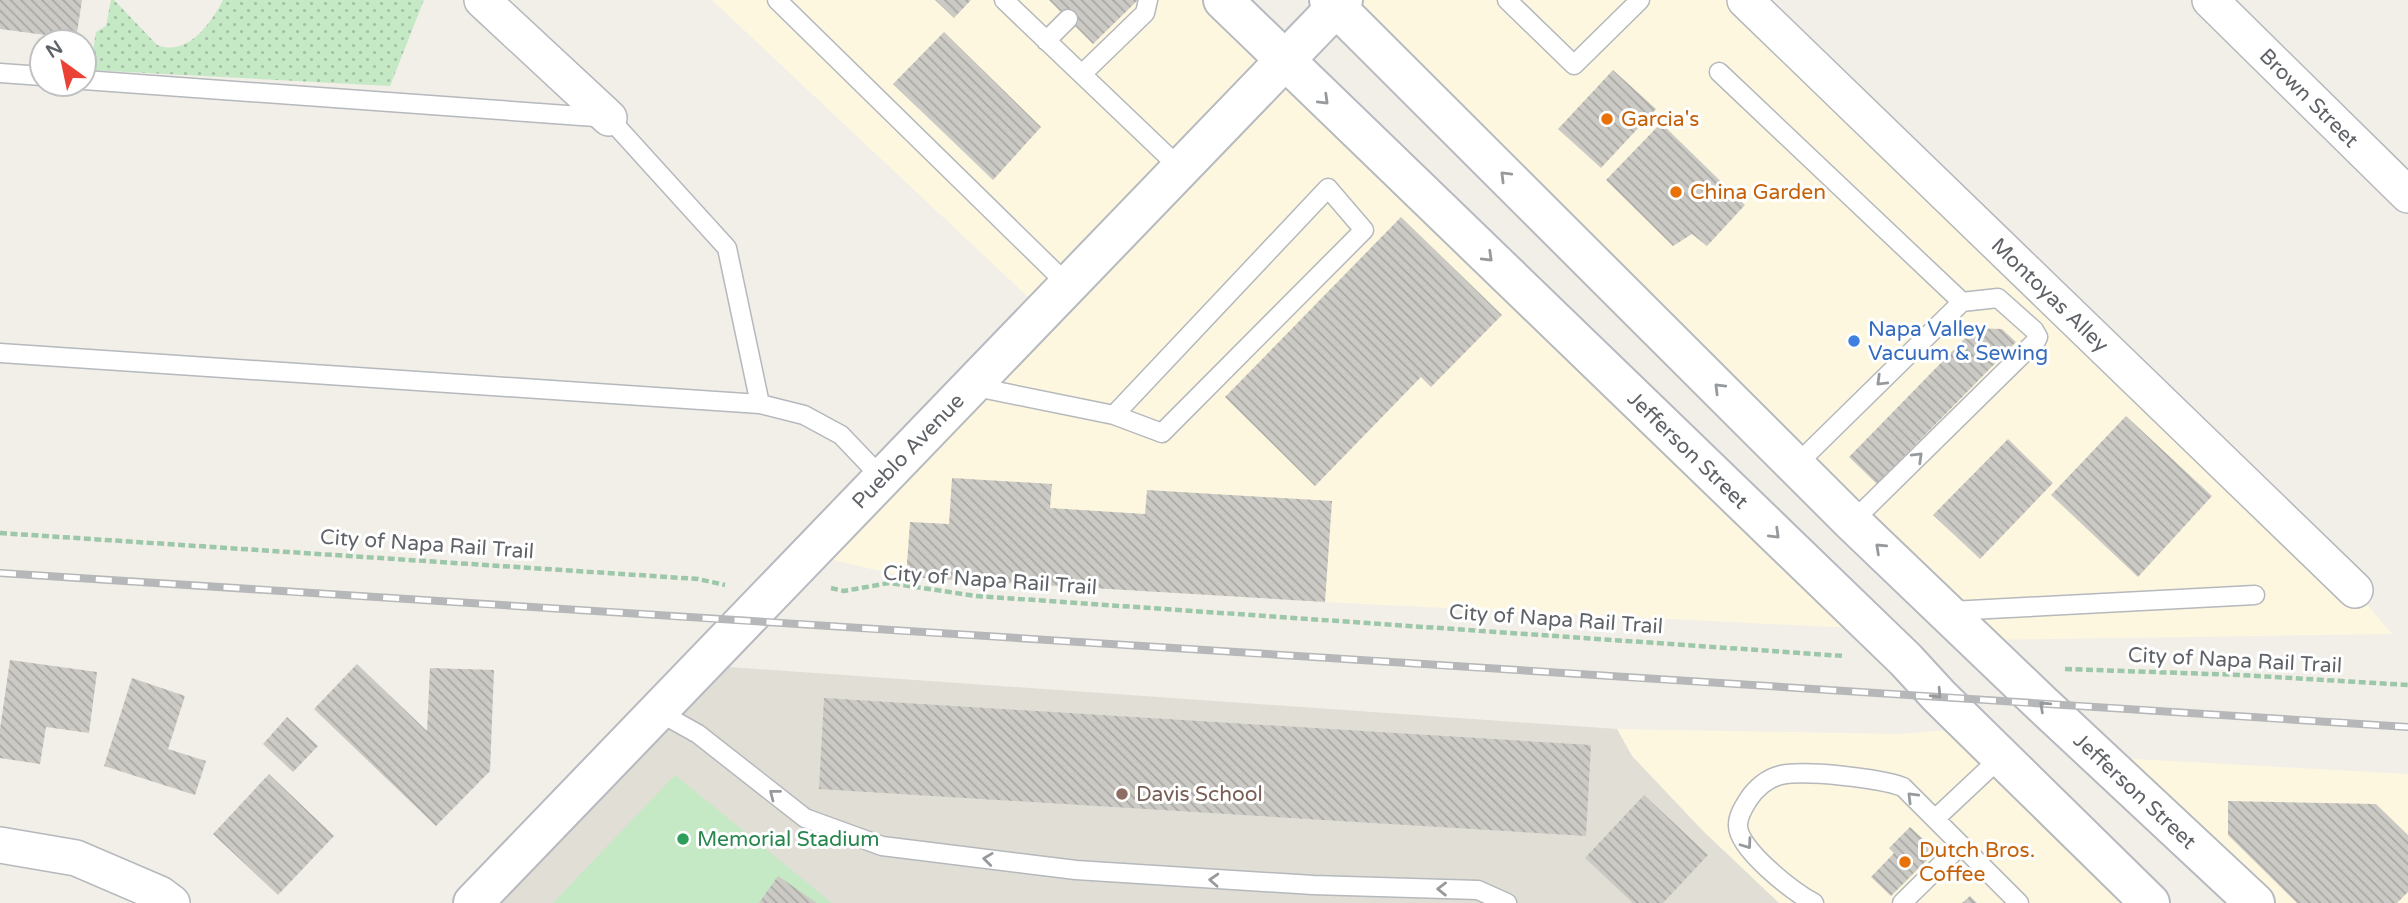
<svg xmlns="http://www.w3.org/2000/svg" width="2408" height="903" font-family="'Varela Round',sans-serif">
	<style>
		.commercial { fill: #fef7e0 }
		.education { fill: #e1ded6 }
		.grass { fill: url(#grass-dots) }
		.garden { fill: #c5e8c5 }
		.building { fill: url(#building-back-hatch) }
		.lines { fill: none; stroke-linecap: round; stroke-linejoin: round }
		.lane-casing { stroke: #b5b8bc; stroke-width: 21 }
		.street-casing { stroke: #b5b8bc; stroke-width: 38 }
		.secondary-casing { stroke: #b6babf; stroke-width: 42 }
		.path { stroke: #9cc7a9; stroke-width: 4.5; stroke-dasharray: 7 3.5; stroke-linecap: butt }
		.lane { stroke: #fff; stroke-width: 18 }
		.street { stroke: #fff; stroke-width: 35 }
		.secondary { stroke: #fff; stroke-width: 38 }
		.rail-casing { stroke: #b6b7b8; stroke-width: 8 }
		.rail { stroke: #fff; stroke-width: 5; stroke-dasharray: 16; stroke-linecap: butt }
		.oneway { stroke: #979a9d }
		.food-dot { fill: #e8710a; stroke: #fff; stroke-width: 2.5 }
		.shop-dot { fill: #3f7fe0; stroke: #fff; stroke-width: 2.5 }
		.education-dot { fill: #8d6e63; stroke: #fff; stroke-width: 2.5 }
		.leisure-dot { fill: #2e9e5b; stroke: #fff; stroke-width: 2.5 }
		.labels { text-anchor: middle; stroke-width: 6; stroke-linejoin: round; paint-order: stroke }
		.street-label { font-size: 21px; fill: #5f6368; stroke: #fff }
		.food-label { font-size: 21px; fill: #c56008; stroke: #fff; text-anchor: start }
		.shop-label { font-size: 21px; fill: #366cbe; stroke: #fff; text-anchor: start }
		.education-label { font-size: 21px; fill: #785e54; stroke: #fff; text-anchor: start }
		.leisure-label { font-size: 21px; fill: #27864d; stroke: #fff; text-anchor: start }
	</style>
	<defs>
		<pattern id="grass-dots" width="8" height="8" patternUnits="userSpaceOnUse" patternTransform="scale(1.75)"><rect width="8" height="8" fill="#c5e8c5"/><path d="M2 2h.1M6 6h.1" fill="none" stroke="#a3c0a4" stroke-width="1.8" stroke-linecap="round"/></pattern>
		<pattern id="building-back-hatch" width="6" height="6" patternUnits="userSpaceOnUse" patternTransform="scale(1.75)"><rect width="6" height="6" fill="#cccac5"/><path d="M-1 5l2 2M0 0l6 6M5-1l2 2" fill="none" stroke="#a9a8a4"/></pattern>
	</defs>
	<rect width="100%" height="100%" fill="#f1efe8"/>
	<path class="commercial" d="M712,0H1223L1873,629L1325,602L906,577L808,554L1043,311Z
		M1329,0H1745L2355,590L2392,634L1976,640Z
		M1971,728L2150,903H1779L1703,831L1632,756L1617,729L1898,734Z
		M2099,757L2408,774V903H2255Z"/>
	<path class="education" d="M701,665L1617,729L1632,756L1703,831L1779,903H473Z"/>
	<path class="grass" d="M111,0H114L157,45C187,57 211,24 223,0H424L390,86L90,70L96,32L106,26Z"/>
	<path class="garden" d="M675,775L832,903H553Z"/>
	<path class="building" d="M0,0H82L76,39L0,29Z
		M935,0H971L954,18Z
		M1049,0H1138L1093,44Z
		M944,32L1041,127L993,180L893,84Z
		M1613,70L1656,109L1601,168L1558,129Z
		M1661,123L1745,205L1707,246L1692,234L1673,246L1606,180Z
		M1401,217L1502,315L1431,387L1421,377L1315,486L1225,397Z
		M1975,328L2002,329L2016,342L1877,484L1849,457Z
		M2126,416L2212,496L2138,577L2051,495Z
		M2008,439L2053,483L1980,559L1933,515Z
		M952,478L1052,484L1050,508L1145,514L1147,490L1332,501L1325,602L906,577L910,522L949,524Z
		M10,660L97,672L89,733L46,727L40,764L0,758V729Z
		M357,664L427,731L430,668L494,670L490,771L436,826L314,709Z
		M132,678L185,696L168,749L206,761L195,795L104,766Z
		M824,698L1591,745L1586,836L819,789Z
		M287,717L318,746L293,772L263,744Z
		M269,774L334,836L278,895L213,834Z
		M1644,795L1708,855L1663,903H1633L1585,858Z
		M2228,801L2376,804L2408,835V892L2397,903H2297L2228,835Z
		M1910,827L1936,851L1891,896L1871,877L1894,853L1889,848Z
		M778,876L817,903H759Z
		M1970,896L1977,903H1962Z"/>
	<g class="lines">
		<defs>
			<path id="lane" d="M777,0L1068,285
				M1004,0L1181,169
				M1507,0L1574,65L1640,0
				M1046,41L1068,19
				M1719,72L1962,302
				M0,73L42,76
				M1082,74L1145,13L1148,0
				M84,80L609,118L727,248L760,404
				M0,353L760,404L804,415L841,435L882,478
				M971,386L1114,415L1328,188L1364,230L1162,433L1114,415
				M1796,465L1962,302L1998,298L2034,330L2038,337L2036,341L1852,522
				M1951,611L2255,595
				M657,711L698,734L805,818L882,846L1076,870L1313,885L1478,890L1507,903
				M1935,819L2001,757
				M1814,903C1794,892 1737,849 1738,825C1738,816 1743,808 1748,800C1755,789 1767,778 1781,775C1806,770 1879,778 1903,787L2019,903
				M1902,903L1961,845"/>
			<path id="street" d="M482,0L609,118
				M1745,0L2355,590
				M2210,0L2408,195
				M0,845L76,858L160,894L172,903"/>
			<path id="secondary" d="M1223,0L1906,660L1939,696L2150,903
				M1329,0L1852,522L2042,704L2255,903
				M473,903L1343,0"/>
		</defs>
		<use href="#lane" class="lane-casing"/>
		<use href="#street" class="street-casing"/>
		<use href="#secondary" class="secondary-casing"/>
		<path class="path" d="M0,533L698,579L725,585
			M831,588L844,591L889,583L976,596L1844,656
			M2065,669L2241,675L2408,685"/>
		<use href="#lane" class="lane"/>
		<use href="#street" class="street"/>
		<use href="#secondary" class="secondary"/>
		<defs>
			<path id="rail" d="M0,573L2408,727"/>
		</defs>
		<use href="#rail" class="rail-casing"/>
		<use href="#rail" class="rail"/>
	</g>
	<defs><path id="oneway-chevron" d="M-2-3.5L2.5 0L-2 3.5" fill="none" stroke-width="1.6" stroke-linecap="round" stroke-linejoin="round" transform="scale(1.75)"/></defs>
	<g class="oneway">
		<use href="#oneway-chevron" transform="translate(1324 100) rotate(44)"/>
		<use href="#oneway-chevron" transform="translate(1505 176) rotate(-135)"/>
		<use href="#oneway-chevron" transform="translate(1488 257) rotate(44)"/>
		<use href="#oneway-chevron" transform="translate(1881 381) rotate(136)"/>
		<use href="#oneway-chevron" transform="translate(1719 388) rotate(-135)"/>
		<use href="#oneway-chevron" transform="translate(1918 457) rotate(-44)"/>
		<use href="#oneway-chevron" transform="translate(1775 534) rotate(44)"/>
		<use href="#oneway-chevron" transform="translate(1880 548) rotate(-137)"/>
		<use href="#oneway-chevron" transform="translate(1937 694) rotate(47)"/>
		<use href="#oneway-chevron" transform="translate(2044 706) rotate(-137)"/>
		<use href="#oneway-chevron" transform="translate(774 794) rotate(-142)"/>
		<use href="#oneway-chevron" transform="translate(1912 797) rotate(-135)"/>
		<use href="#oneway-chevron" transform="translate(1747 844) rotate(54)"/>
		<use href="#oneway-chevron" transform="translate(988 859) rotate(-173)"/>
		<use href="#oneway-chevron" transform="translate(1214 880) rotate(-177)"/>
		<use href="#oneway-chevron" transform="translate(1442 889) rotate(-179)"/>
	</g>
	<g class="food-dot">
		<circle cx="1607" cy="119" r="7"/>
		<circle cx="1676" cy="192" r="7"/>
		<circle cx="1905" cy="862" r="7"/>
	</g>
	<circle class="shop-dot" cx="1854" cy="341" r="7"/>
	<circle class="education-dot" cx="1122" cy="794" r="7"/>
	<circle class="leisure-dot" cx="683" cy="839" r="7"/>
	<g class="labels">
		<g class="street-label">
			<text transform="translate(2309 98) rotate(45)" y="7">Brown Street</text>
			<text transform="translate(2050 295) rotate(44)" y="7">Montoyas Alley</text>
			<text transform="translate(1688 450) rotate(44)" y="7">Jefferson Street</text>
			<text transform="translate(908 451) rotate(-46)" y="7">Pueblo Avenue</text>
			<text transform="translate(427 544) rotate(4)" y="7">City of Napa Rail Trail</text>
			<text transform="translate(990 580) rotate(4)" y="7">City of Napa Rail Trail</text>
			<text transform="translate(1556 619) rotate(4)" y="7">City of Napa Rail Trail</text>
			<text transform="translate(2235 660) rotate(3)" y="7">City of Napa Rail Trail</text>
			<text transform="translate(2135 791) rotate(43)" y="7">Jefferson Street</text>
		</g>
		<g class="food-label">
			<text x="1621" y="126">Garcia's</text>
			<text x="1690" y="199">China Garden</text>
			<text x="1919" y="857">Dutch Bros.<tspan x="1919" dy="24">Coffee</tspan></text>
		</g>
		<g class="shop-label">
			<text x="1868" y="336">Napa Valley<tspan x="1868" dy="24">Vacuum &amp; Sewing</tspan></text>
		</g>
		<g class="education-label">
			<text x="1136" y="801">Davis School</text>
		</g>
		<g class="leisure-label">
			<text x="697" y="846">Memorial Stadium</text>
		</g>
	</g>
	<g transform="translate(63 63) rotate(327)"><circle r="33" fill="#ffffff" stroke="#bfc1c3" stroke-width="2"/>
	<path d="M0-5L12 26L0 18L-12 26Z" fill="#ea4335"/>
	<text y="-10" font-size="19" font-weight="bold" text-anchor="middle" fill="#5f6368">N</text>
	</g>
</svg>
